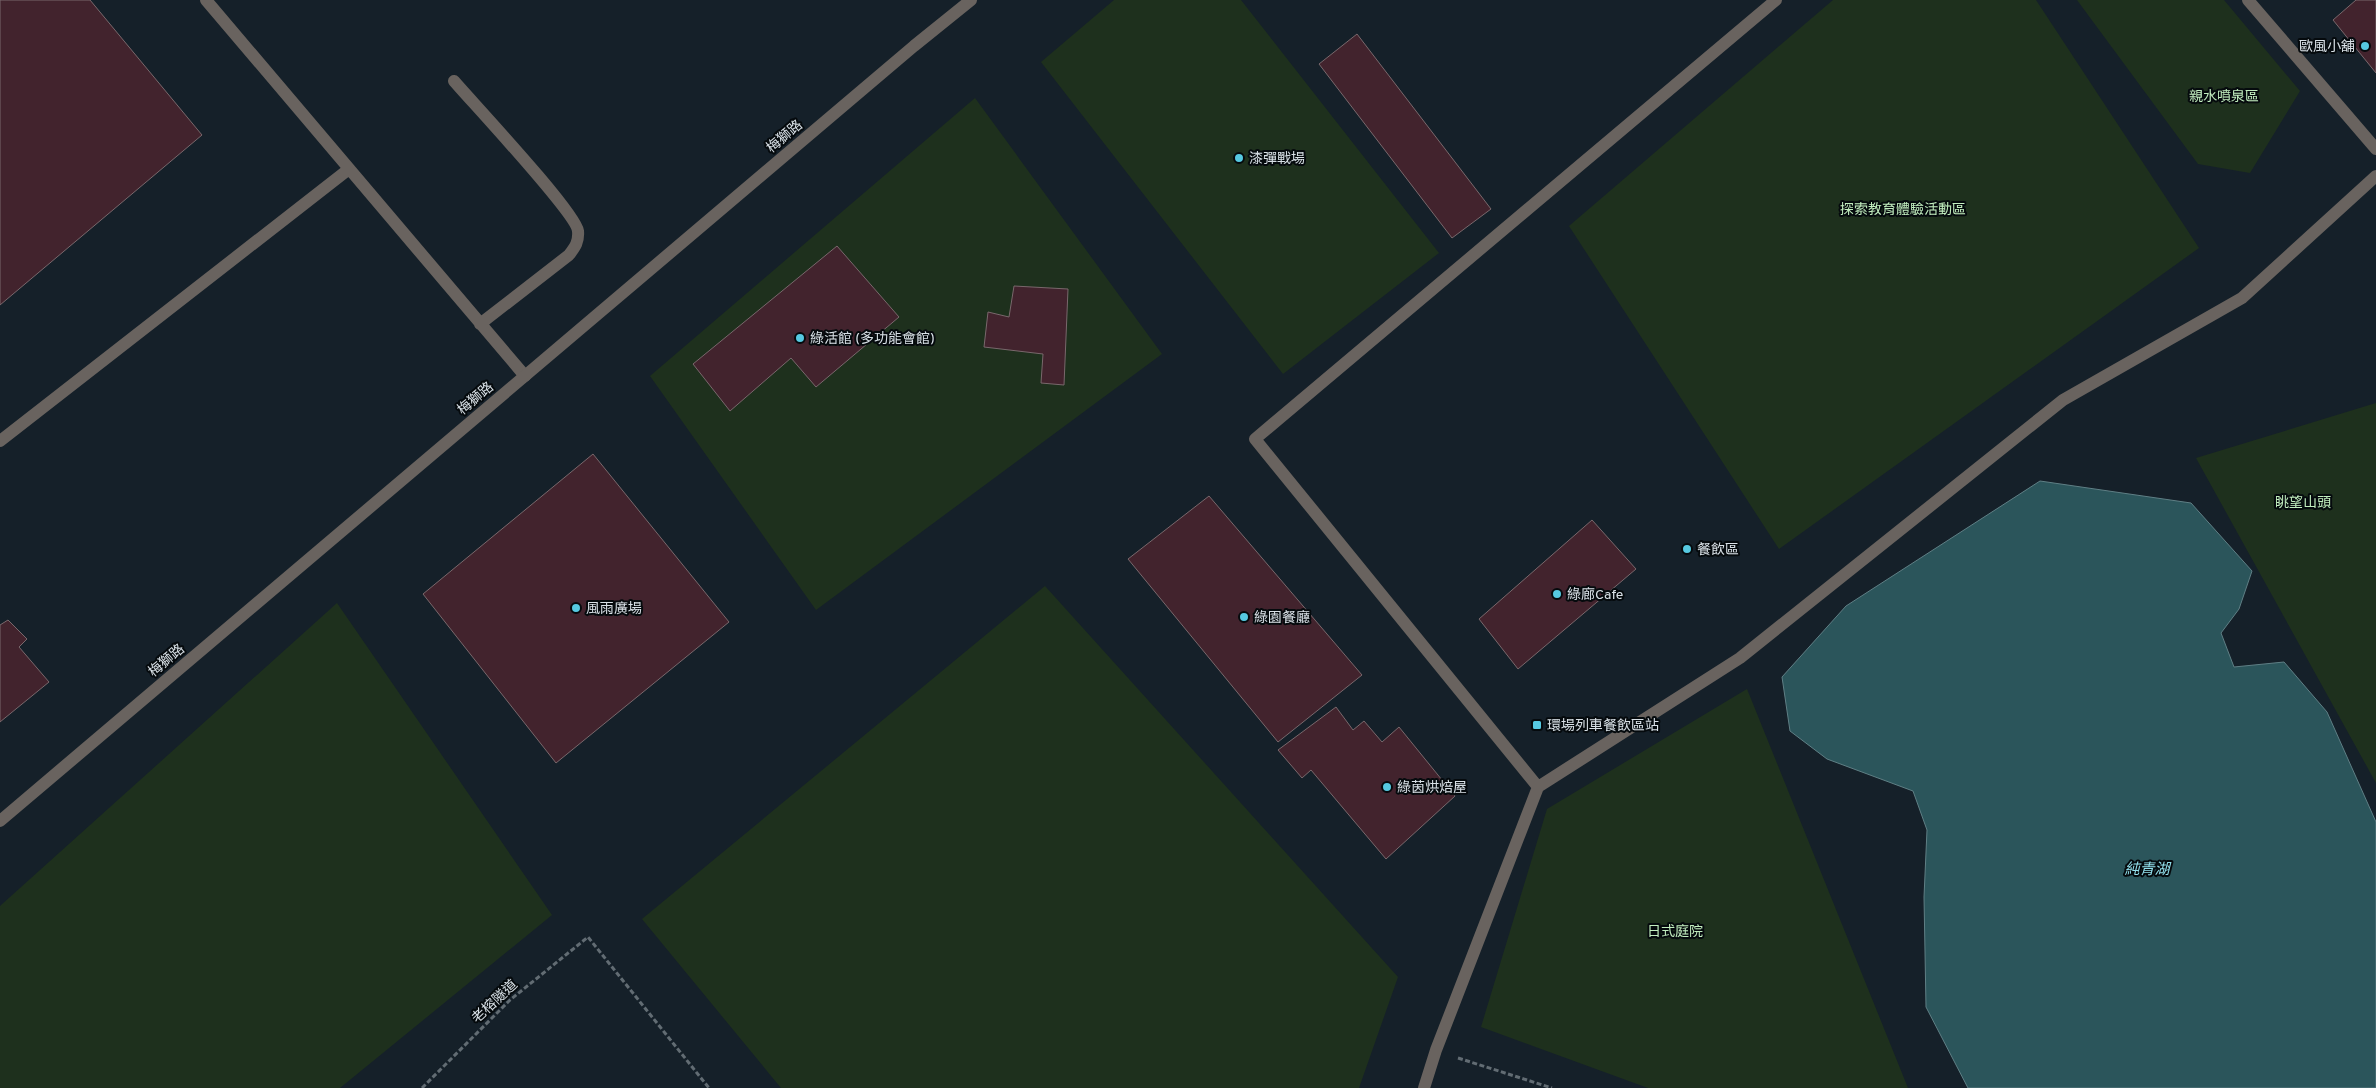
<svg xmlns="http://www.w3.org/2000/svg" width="2376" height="1088" font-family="Overpass,'Noto Sans TC',sans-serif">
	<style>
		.green { fill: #1e301d }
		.water { fill: #2b555b; stroke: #5f7f85 }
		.building { fill: #42232d; stroke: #79686c }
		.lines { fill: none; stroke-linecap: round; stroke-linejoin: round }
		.path { stroke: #626c73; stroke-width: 3; stroke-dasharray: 5 2.5; stroke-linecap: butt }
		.lane { stroke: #69635f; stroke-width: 12 }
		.street { stroke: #69635f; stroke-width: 12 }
		.poi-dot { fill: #56c9e1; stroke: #050a0d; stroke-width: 2 }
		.labels { text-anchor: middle; stroke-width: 4; stroke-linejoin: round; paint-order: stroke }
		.poi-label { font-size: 14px; fill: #d9e1e7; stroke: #050a0d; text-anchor: start }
		.park-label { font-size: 14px; fill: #c2eebf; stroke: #050a0d }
		.street-label { font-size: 14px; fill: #d9e1e7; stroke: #050a0d }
		.water-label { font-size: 15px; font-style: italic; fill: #92e0ec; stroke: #050a0d }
	</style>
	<rect width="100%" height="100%" fill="#152029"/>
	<path class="green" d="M1114,0H1241L1439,253L1283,374L1041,62Z
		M1833,0H2036L2199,248L1779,549L1569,226Z
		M2077,0H2224L2300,91L2250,173L2198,164Z
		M975,98L1162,354L816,610L650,376Z
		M2376,403V783L2196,458Z
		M1045,586L1398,977L1359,1088H781L642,919Z
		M337,603L552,915L340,1088H0V906Z
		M1747,689L1908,1088H1648L1481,1027L1547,809Z"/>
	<path class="water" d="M2040,481L2191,503L2252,571L2239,609L2221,633L2234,667L2284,662L2327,712L2376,822V1088H1968L1926,1007L1924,897L1927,830L1913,791L1827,759L1790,731L1782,677L1846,606Z"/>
	<path class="building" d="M0,0H90L202,135L0,305Z
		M2356,0H2376V73L2333,20Z
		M1357,34L1491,209L1452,238L1319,64Z
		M837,246L899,317L816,387L791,358L730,411L693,364Z
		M1014,286L1068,289L1064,385L1041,383L1043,354L984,347L988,312L1009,317Z
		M593,454L729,622L556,763L423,594Z
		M1209,496L1362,675L1278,742L1128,559Z
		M1592,520L1636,569L1518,669L1479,619Z
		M8,620L27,639L19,647L49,682L0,722V625Z
		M1336,707L1353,730L1364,721L1382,742L1399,727L1455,796L1386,859L1311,770L1302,778L1278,750Z"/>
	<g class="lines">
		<path class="path" d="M1458,1058L1552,1088
			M422,1088L510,1000L588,937L709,1088"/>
		<path class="lane" d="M206,0L525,376
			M2248,0L2376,149
			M454,81C473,103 576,213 578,231C579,242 575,247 569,255L480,324
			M0,441L349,169
			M1538,787L1740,658L2063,400L2242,298L2376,176
			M1424,1088L1436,1050L1538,787L1255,439L1776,0"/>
		<path class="street" d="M0,821L914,46L971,0"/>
	</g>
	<g class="poi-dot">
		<circle cx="2365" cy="46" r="5"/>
		<circle cx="1239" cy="158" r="5"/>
		<circle cx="800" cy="338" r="5"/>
		<circle cx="1687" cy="549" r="5"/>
		<circle cx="1557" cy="594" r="5"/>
		<circle cx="576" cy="608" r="5"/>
		<circle cx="1244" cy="617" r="5"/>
		<rect x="1532" y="720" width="10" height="10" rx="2.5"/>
		<circle cx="1387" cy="787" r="5"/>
	</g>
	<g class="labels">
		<g class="poi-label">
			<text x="2355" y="51" text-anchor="end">歐風小舖</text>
			<text x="1249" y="163">漆彈戰場</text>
			<text x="810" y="343">綠活館 (多功能會館)</text>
			<text x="1697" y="554">餐飲區</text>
			<text x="1567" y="599">綠廊Cafe</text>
			<text x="586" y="613">風雨廣場</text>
			<text x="1254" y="622">綠園餐廳</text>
			<text x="1547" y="730">環場列車餐飲區站</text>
			<text x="1397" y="792">綠茵烘焙屋</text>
		</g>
		<g class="park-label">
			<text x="2224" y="101">親水噴泉區</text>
			<text x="1903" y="214">探索教育體驗活動區</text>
			<text x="2303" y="507">眺望山頭</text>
			<text x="1675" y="936">日式庭院</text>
		</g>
		<g class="street-label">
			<text transform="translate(784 136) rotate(-40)" y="5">梅獅路</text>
			<text transform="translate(475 398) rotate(-40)" y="5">梅獅路</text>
			<text transform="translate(166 660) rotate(-40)" y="5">梅獅路</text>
			<text transform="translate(494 1001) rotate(-43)" y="5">老榕隧道</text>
		</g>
		<g class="water-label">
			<text x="2147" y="874">純青湖</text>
		</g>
	</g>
</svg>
